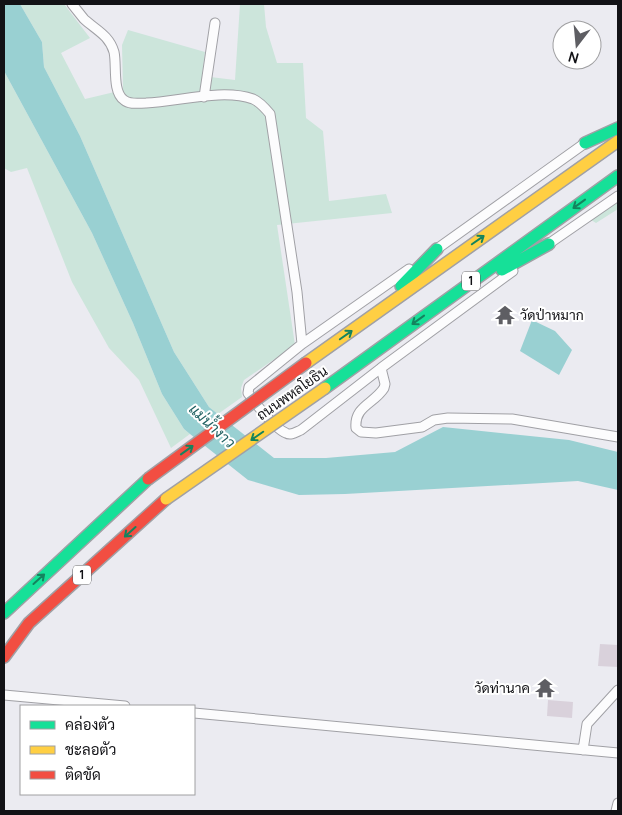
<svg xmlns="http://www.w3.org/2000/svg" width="622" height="815" font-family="Manrope,Sarabun,sans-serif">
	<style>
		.green { fill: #cce5db }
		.water { fill: #99d0d2 }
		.building { fill: #d9d1db }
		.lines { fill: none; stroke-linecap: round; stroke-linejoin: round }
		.street-casing { stroke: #a0a0a5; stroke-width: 11 }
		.fast-casing { stroke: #a0a0a5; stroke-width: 14 }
		.slow-casing { stroke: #a0a0a5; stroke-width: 14 }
		.jam-casing { stroke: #a0a0a5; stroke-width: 14 }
		.street { stroke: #fcfcfd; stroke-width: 9 }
		.fast { stroke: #16e098; stroke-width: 11 }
		.slow { stroke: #ffcf43; stroke-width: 11 }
		.jam { stroke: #f24e42; stroke-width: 11 }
		.slow-bridge-casing { stroke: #a0a0a5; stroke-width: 14; stroke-linecap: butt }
		.jam-bridge-casing { stroke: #a0a0a5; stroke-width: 14; stroke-linecap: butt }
		.slow-bridge { stroke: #ffcf43; stroke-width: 11 }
		.jam-bridge { stroke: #f24e42; stroke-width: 11 }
		.oneway { stroke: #14835e }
		.labels { text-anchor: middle; stroke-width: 4; stroke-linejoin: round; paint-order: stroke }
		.shield { fill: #fff; stroke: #59595c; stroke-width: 1 }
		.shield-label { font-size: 12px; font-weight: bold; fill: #121216 }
		.poi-label { font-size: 14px; fill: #121216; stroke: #fff; text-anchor: start }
		.street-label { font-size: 14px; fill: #121216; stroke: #fff }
		.water-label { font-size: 15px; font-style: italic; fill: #1f6061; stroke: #fff }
	</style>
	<rect width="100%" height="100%" fill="#ebebf1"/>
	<path class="green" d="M20,4H64L90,38L61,53L85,99L123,90L122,45L128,30L205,52L202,76L235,80L240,4H264L266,27L277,63H303L306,118L323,131L329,201L386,194L392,213L277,225L295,345L244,380L241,388L242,397L218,414L209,407L174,352L80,136L44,67L42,42Z
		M4,71L92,233L133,323L162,394L184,429L190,434L171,448L139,380L109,348L72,282L27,168L11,172L4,168Z
		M618,202V209L596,223L591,220Z"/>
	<path class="water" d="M4,4H20L42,42L44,67L80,136L174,352L209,407L274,458H326L395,452L443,427L569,440L618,452V490L578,481L345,494L299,495L248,480L190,434L184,429L162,394L133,323L92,233L4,71Z
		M532,320L555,331L572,350L559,375L520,351Z"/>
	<path class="building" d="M600,644L618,645V667L598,666Z
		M548,700L573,702L572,718L547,716Z"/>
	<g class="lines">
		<defs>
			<path id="street" d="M72,4C76,9 80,14 84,19C96,30 109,35 114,52C117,65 112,92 124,100C130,105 139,103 146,103C178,102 222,88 253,99C260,102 265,108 270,114L297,292L302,344
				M204,97L215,23
				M547,245L618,196
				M434,251L588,141
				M409,269L302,344L249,387L248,393C256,404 274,428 286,433C291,436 296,432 301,430L381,368L513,271
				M381,368L385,384L384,388C374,404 354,406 356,428L361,432L376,433L422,427L434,420L448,418L512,419L618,437
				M4,695L125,706
				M194,713L618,753
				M583,750L587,724L618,690
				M616,811L618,803"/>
			<path id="fast" d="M585,143L618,128
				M502,270L549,244
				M401,286L437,249
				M325,388L618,176
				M4,613L148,479"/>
			<path id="slow" d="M306,363L618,141"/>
			<path id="jam" d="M4,657L29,623L166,499"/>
		</defs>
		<use href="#street" class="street-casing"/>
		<use href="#fast" class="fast-casing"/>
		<use href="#slow" class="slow-casing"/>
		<use href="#jam" class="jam-casing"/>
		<use href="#street" class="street"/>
		<use href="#fast" class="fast"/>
		<use href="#slow" class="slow"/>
		<use href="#jam" class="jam"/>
		<defs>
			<path id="slow-bridge" d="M166,499L325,388"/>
			<path id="jam-bridge" d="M148,479L306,363"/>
		</defs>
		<use href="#slow-bridge" class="slow-bridge-casing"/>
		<use href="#jam-bridge" class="jam-bridge-casing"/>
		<use href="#slow-bridge" class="slow-bridge"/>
		<use href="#jam-bridge" class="jam-bridge"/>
	</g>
	<defs><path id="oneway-shaft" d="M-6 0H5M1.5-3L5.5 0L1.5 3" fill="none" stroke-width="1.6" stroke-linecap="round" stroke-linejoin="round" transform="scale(1.25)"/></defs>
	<g class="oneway">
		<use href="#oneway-shaft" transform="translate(579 204) rotate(144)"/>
		<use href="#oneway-shaft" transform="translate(478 240) rotate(-35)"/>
		<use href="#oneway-shaft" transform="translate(418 320) rotate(144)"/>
		<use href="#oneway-shaft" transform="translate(346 335) rotate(-35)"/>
		<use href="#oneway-shaft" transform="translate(257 436) rotate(145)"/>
		<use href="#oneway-shaft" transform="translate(187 450) rotate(-36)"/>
		<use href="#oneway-shaft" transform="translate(130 532) rotate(138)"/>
		<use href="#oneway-shaft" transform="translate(39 579) rotate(-42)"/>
	</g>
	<defs>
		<symbol id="temple-bare" viewBox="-9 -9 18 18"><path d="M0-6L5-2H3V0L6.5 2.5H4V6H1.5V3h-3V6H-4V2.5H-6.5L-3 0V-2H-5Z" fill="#5e5e63" stroke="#fff" stroke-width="2.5" paint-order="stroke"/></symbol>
	</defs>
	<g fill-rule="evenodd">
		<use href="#temple-bare" x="491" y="301" width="28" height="28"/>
		<use href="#temple-bare" x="531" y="674" width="28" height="28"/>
	</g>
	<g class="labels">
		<g class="shield">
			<rect x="462" y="271.5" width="18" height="19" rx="4"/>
			<rect x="73" y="565.5" width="18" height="19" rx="4"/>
		</g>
		<g class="shield-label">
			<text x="471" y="285">1</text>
			<text x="82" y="579">1</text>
		</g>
		<g class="poi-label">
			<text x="520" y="320">วัดป่าหมาก</text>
			<text x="530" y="693" text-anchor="end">วัดท่านาค</text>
		</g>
		<g class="street-label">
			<text transform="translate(292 393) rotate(-35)" y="5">ถนนพหลโยธิน</text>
		</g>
		<g class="water-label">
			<text transform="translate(212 426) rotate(43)" y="5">แม่น้ำงาว</text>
		</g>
	</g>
	<rect width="622" height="815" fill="none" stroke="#121216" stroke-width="10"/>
	<rect x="20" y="705" width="175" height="90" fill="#ffffff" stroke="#a0a0a2"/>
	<rect x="30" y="721" width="25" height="8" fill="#16e098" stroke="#a0a0a2"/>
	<text x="65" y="730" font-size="15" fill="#121216">คล่องตัว</text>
	<rect x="30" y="746" width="25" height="8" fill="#ffcf43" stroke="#a0a0a2"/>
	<text x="65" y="755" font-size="15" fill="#121216">ชะลอตัว</text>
	<rect x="30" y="771" width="25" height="8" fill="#f24e42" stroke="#a0a0a2"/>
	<text x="65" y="780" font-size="15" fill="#121216">ติดขัด</text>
	<g transform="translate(577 45) rotate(196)"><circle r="24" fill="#ffffff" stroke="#a0a0a2"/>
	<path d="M0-4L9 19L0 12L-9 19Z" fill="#5e5e63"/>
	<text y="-8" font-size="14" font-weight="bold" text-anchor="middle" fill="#121216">N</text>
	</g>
</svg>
